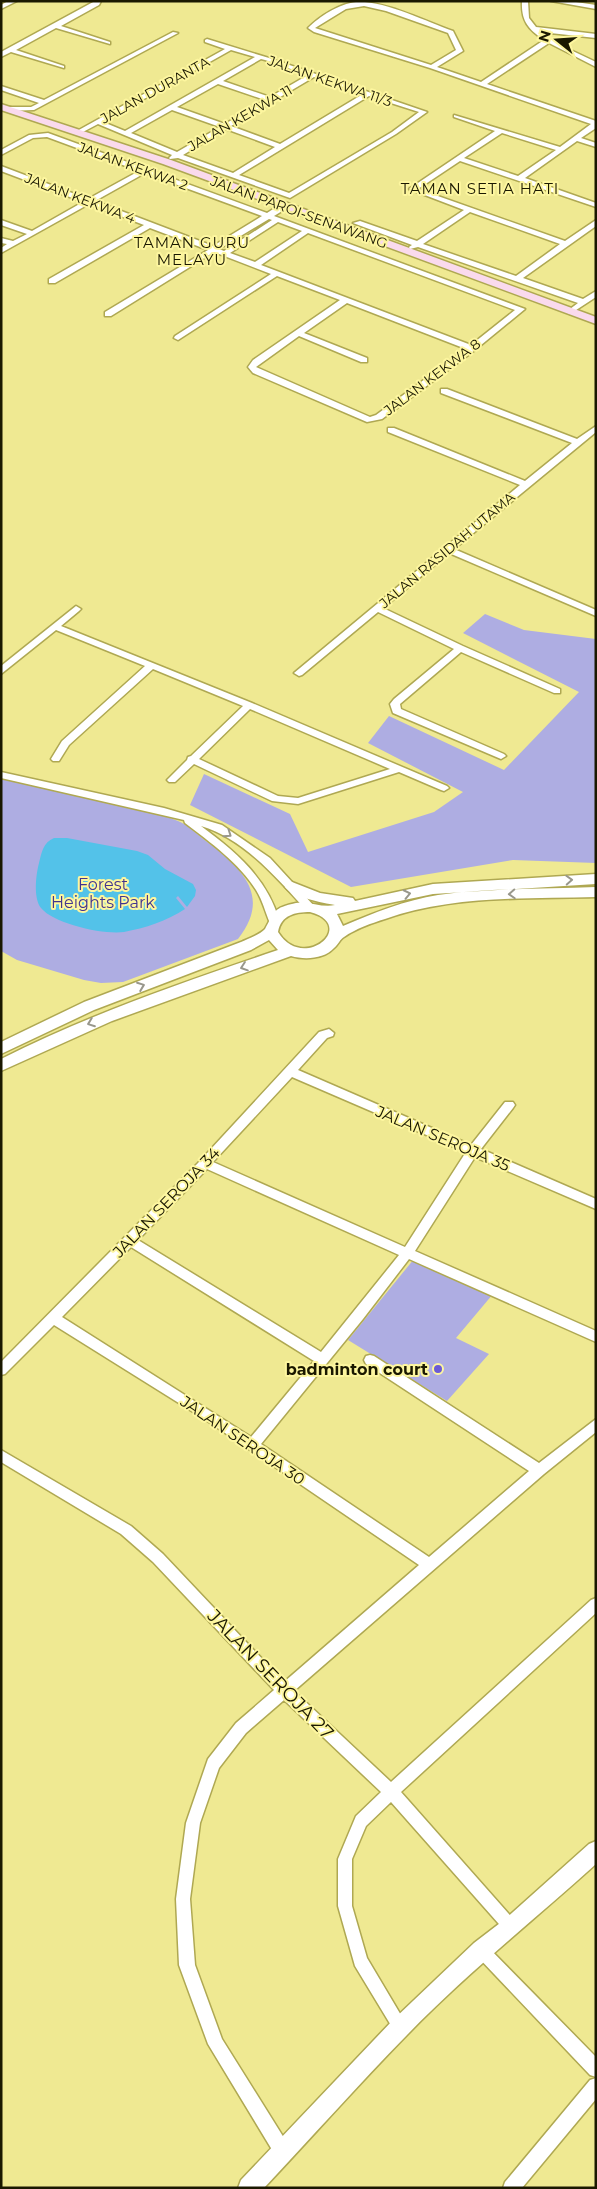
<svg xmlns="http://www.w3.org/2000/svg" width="597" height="2189" font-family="Montserrat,sans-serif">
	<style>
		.green { fill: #aeade2 }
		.water { fill: #53c2e9 }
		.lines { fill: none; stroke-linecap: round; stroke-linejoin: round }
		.minor-casing { stroke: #afa852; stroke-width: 3 }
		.tertiary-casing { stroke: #afa852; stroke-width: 3 }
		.secondary-casing { stroke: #afa852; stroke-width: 3 }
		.minor { fill: #fff; fill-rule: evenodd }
		.tertiary { fill: #fff; fill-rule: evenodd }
		.secondary { fill: #fadaed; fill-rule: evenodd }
		.oneway { stroke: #98978c }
		.poi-dot { fill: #6b5bd5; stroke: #fdf69f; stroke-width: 2 }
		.labels { text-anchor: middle; stroke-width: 4; stroke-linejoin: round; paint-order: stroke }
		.far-street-label { font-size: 14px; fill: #1a1800; stroke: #fdf69f }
		.far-neighbourhood-label { font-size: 15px; letter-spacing: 1px; fill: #1a1800; stroke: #fdf69f }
		.park-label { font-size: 16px; fill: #42348f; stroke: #fdf69f }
		.street-label { font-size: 16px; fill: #1a1800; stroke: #fdf69f }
		.poi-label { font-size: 16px; font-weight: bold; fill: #1a1800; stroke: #fdf69f; text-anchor: end }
		.near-street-label { font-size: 19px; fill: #1a1800; stroke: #fdf69f }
	</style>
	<rect width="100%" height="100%" fill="#efe992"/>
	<path class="green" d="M485,614L524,630L596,639V863L513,860L351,887L190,805L204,774L290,814L308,852L434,812L463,792L368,743L389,716L504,770L579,692L463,633Z
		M1,777C42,787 82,797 123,807C141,811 161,814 178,821C188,825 197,834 206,841C242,868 272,896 238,939L123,982L101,983L84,980L17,960L1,951Z
		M414,1259L493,1294L456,1338L489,1354L447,1401L348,1340Z"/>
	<path class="water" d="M54,838H67L137,851L148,855L165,869L193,884L196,890L195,896L187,907L178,896L176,898L185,909C167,921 145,928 124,932C104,935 54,924 41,908C33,898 36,874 39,863C42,851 43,843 54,838Z"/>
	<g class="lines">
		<defs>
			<path id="minor" d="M8,1H17L1,9V5Z
				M95,1H101L99,5L61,26L110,42V44L56,28L16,50L64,66V68L11,52L1,57V52Z
				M522,1H528L529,18L536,27L596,34V38L541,32L560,45L596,62V67L549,43L487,84L596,121V128L581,138L596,143V147L577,141L525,178L596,203V207L460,161L418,189L565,241L596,220V226L523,278L583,299L596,291V297L570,314L566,312L578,303L418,247L410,249L409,247L412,245L353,223L360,221L417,241L464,210L409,189L495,131L454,117V115L560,147L591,124L430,68L314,32L308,28C320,16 339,4 356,2C383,0 427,22 453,31L463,51L437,67L481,82L544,40C528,29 521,21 522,1ZM364,6L386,11L448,33L456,50L431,65L315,28L346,9ZM502,133L556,150L518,176L464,158ZM470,212L560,244L516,276L423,244Z
				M551,1H569L596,5V9Z
				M173,32L178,33L34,110L7,111L4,109L7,107H31L39,103L1,90V86L44,100Z
				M207,39L269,58L427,112L396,134L290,198L178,158L170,159L169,158L172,155L98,124L81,133H77V131L225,49L205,42V40ZM231,50L255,57L125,131L103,122ZM261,59L265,60L308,75L270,97L223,81ZM314,77L363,94L280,144L231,126ZM218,84L265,100L225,124L177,107ZM369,96L419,112L392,132L289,193L239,175ZM172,110L220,127L177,152L131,133ZM226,129L275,147L233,173L183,155Z
				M48,133L267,213L281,204H287V208L274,216L525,309L475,350L382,419L367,422L253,373L248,367L253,360L340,300L277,276L178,340L174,338L175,336L271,274L214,252L111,316H105V312L208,250L150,228L55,283H49V279L144,225L89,204L1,253V248L7,244L1,243V238L13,241L27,234L1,225V220L32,231L83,202L1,171V166L88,199L139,171L47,137L33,138L1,155V150L29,135ZM145,173L262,216L213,246L95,201ZM269,219L272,220L224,251L219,249ZM278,222L302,231L255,262L230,253ZM308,233L515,310L471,345L261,265ZM347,303L466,349L376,415L370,417L256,367L299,336L361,362H367V358L304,333Z
				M441,389H447L577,439L596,426V432L454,549L596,610V616L449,553L383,608L463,646L560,689V693H554L461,652L400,704L401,709L504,754L506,756L501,759L393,713L390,704L394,699L454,649L378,612L302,675L299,676L294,673L520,485L388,432V428H394L525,481L572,443L441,393Z
				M76,606L81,609L79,611L61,626L252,703L447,786L449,788L444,791L441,790L399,772L298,804L272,801L194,764L175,782H169L167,780L187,760L188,757L191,756L243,706L153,669L69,745L59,761H53L51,759L62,741L145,666L56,630L1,674V666ZM250,709L390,769L298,798L278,796L199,759Z
				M1,772L164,808L222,825L270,858L315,907L314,910H306C278,879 243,838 201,826C235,851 267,878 279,920L274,924L270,923C265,912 263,901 256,890C239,863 211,843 185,823L184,820L1,778Z
				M329,1029L334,1033L333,1036L327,1038L298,1070L471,1145L505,1102H513L515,1105L513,1108L481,1149L596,1199V1209L475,1157L415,1251L596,1331V1342L409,1259L363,1319L261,1444L429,1557L529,1471L366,1364L364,1360L366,1356L370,1355L374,1356L539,1463L596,1419V1432L544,1474L294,1691L391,1782L591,1600L596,1598V1613L401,1792L516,1922L519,1927L516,1932L511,1935L506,1932L391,1802L366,1826L352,1859V1906L367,1958L408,2027L405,2032L400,2035L395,2032L355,1966L338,1906V1859L356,1816L381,1792L284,1700L246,1733L219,1768L200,1823L190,1899L195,1965L222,2039L289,2146L291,2152L289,2158L283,2160L277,2158L208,2044L179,1965L176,1899L186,1823L208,1759L236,1723L274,1690L153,1562L121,1534L1,1462V1450L131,1526L163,1554L284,1682L419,1565L206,1420L54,1325L5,1374L1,1375V1362L198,1163L319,1032ZM292,1077L466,1152L405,1247L213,1162ZM207,1169L399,1255L321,1352L138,1240ZM131,1247L314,1361L251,1437L62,1317Z
				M481,1942L486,1945L596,2057V2077L590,2075L476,1955L473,1950L476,1945Z
				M596,2078V2099L522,2188H503L505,2182L590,2080Z"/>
			<path id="tertiary" d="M596,874V884L433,894L337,914L343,926C373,913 406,900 438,895C490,888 544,889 596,887V897C526,899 452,895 385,919C372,923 355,929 344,937C340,939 338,945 334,948C324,959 305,960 291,956L112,1021L1,1071V1059C90,1014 184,982 278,950L269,940L251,950L94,1010L1,1054V1042L84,1002L241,942C247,939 261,934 265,929C275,911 273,908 296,903C310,901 322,908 335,905C323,903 292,897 285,887L287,884L292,882L320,893L353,898L355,901L433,884ZM310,912C359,925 303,973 278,932C281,915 295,912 310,912Z
				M596,1841V1864C533,1921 466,1974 407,2035C358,2085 312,2137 264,2188H238L241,2180L393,2020L474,1943L504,1920L589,1844Z"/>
			<path id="secondary" d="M1,104L171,160L596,317V324L163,164L1,110Z"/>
		</defs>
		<use href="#minor" class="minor-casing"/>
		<use href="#tertiary" class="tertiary-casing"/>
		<use href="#secondary" class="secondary-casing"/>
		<use href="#minor" class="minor"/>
		<use href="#tertiary" class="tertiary"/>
		<use href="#secondary" class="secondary"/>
	</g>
	<defs><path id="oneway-chevron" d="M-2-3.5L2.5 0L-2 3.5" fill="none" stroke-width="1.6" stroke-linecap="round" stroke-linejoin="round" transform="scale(1.25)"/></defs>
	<g class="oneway">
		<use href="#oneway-chevron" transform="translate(228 834) rotate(35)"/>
		<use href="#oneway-chevron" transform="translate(569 880) rotate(-3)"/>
		<use href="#oneway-chevron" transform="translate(407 894) rotate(-12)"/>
		<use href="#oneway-chevron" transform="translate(512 894) rotate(177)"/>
		<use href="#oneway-chevron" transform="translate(244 967) rotate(161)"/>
		<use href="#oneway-chevron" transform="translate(141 986) rotate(-21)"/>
		<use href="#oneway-chevron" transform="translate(91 1023) rotate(159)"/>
	</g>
	<circle class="poi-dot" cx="438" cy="1369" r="5"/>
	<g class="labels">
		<g class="far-street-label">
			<text transform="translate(330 81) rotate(19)" y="5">JALAN KEKWA 11/3</text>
			<text transform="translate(155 90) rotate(-29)" y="5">JALAN DURANTA</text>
			<text transform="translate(240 118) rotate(-30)" y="5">JALAN KEKWA 11</text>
			<text transform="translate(133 166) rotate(20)" y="5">JALAN KEKWA 2</text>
			<text transform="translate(80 198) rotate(21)" y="5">JALAN KEKWA 4</text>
			<text transform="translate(299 212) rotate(20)" y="5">JALAN PAROI-SENAWANG</text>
			<text transform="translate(432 377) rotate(-37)" y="5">JALAN KEKWA 8</text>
			<text transform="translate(447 550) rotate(-40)" y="5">JALAN RASIDAH UTAMA</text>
		</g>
		<g class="far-neighbourhood-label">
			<text x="480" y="194">TAMAN SETIA HATI</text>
			<text x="192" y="248">TAMAN GURU<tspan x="192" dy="17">MELAYU</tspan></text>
		</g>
		<g class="park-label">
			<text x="103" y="890">Forest<tspan x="103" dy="18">Heights Park</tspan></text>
		</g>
		<g class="street-label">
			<text transform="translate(443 1138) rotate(23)" y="6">JALAN SEROJA 35</text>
			<text transform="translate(166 1202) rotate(-46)" y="6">JALAN SEROJA 34</text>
			<text transform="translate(243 1440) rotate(34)" y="6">JALAN SEROJA 30</text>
		</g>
		<g class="poi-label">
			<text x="428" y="1375">badminton court</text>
		</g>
		<g class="near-street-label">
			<text transform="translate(271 1674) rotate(46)" y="7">JALAN SEROJA 27</text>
		</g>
	</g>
	<rect width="597" height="2189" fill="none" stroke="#1a1800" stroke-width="5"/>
	<g transform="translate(557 40) rotate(287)" stroke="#fdf69f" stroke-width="4" paint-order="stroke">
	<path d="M0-4L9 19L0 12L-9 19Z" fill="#1a1800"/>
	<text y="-8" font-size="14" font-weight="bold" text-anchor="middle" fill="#1a1800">N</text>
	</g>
</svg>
